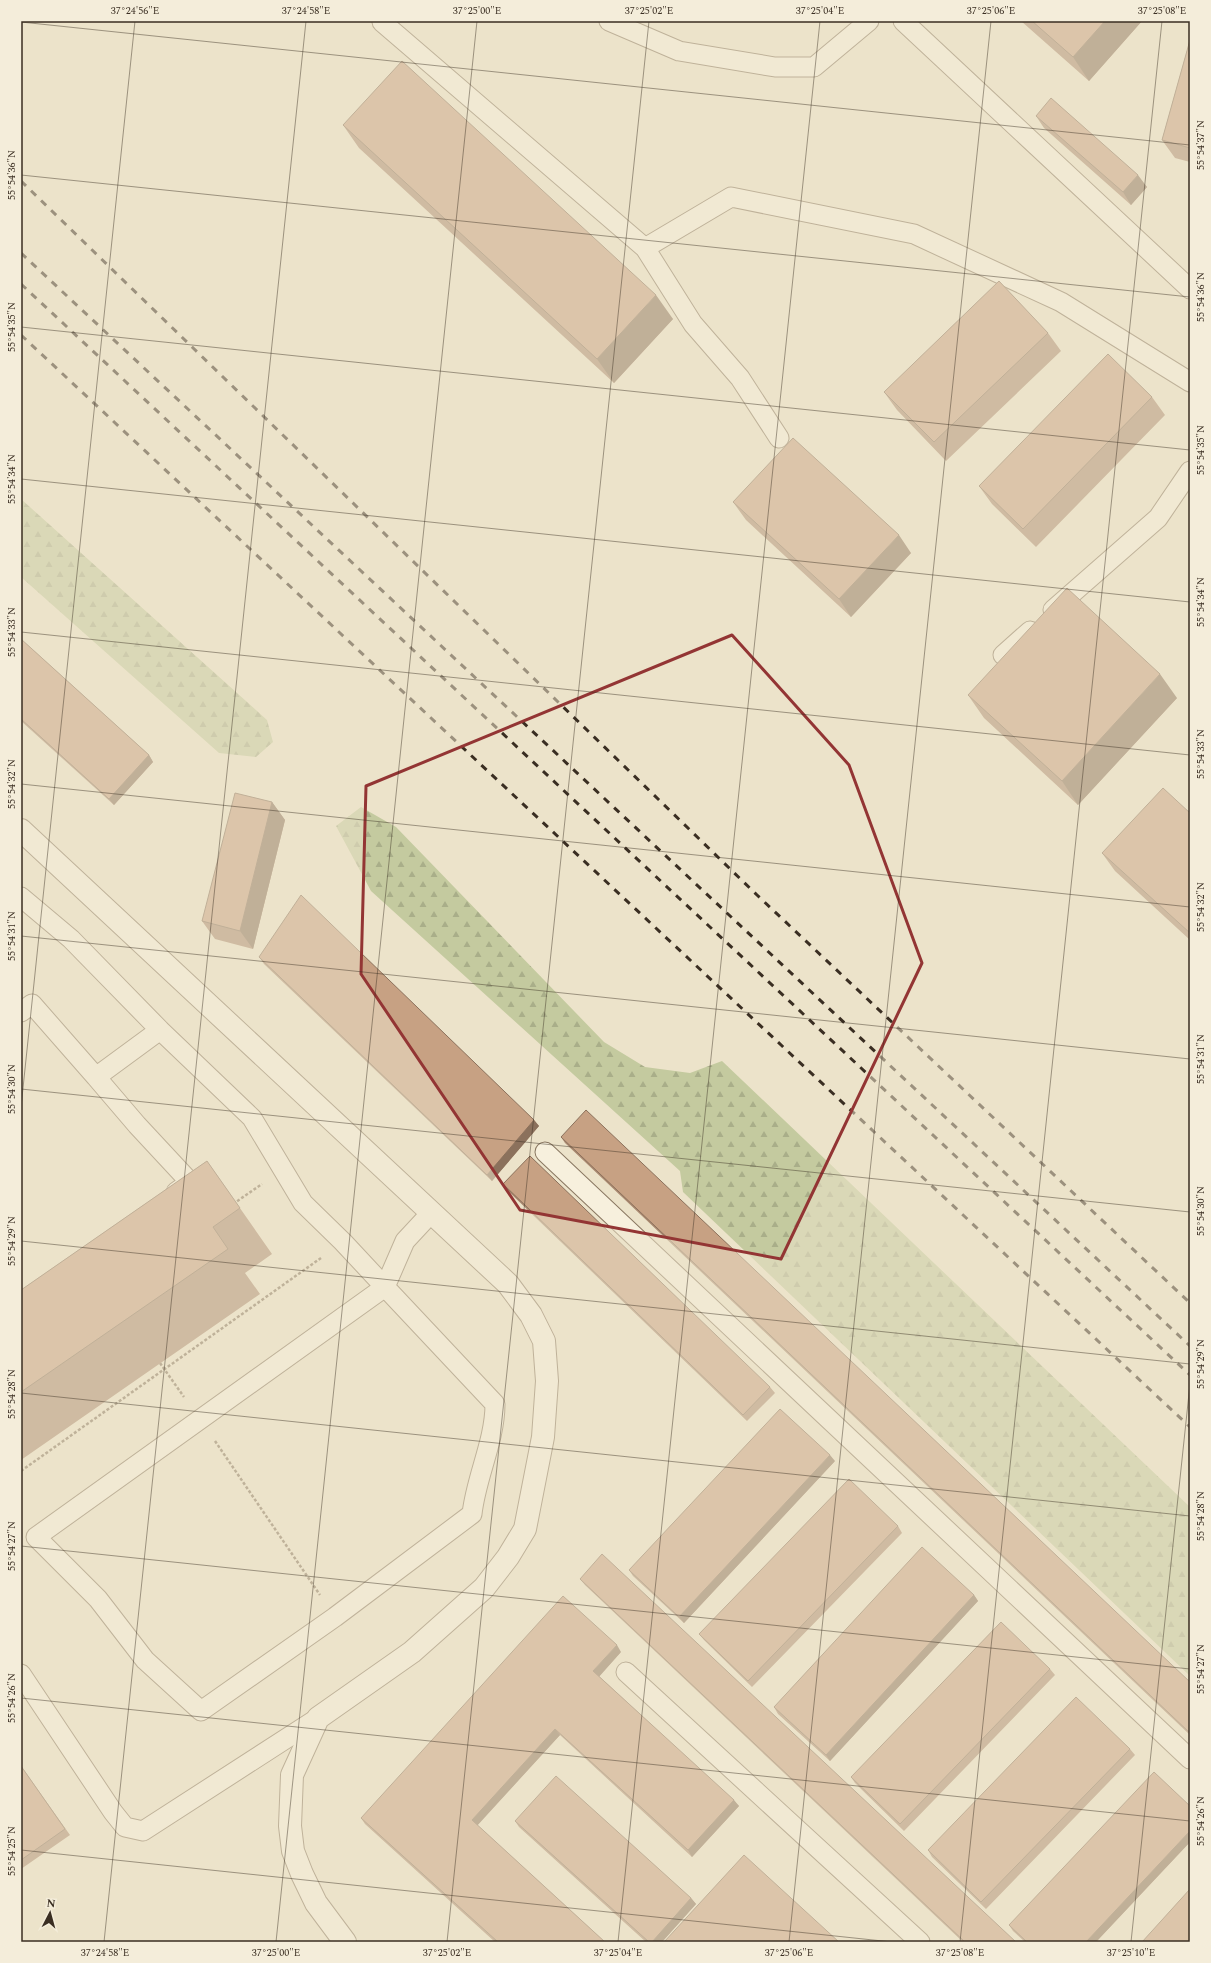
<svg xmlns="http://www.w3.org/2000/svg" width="1211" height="1963" font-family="Spectral,serif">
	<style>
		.forest { fill: url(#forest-firs) }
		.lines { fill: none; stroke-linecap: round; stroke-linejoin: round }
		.lane-casing { stroke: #887660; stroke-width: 21 }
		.street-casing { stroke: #887660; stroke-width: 24 }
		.path { stroke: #887660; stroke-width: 2.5; stroke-dasharray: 3 2; stroke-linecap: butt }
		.lane { stroke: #f7f0dd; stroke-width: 19 }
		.street { stroke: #f7f0dd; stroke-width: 22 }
		.rail { stroke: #3a2e22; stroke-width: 3; stroke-dasharray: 7 7; stroke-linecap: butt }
		.wall { fill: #ab8a71 }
		.shaded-wall { fill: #8b715c }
		.building { fill: #c7a183; stroke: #8b715c }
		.marked { fill: none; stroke: #933534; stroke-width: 3; stroke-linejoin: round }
		.ticks { fill: none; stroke: #3a2e22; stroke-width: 1; stroke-opacity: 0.45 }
		.neatline { fill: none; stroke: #3a2e22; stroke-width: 1.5 }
		.ticks-label { font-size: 10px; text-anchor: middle; fill: #3a2e22 }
	</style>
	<defs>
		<pattern id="forest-firs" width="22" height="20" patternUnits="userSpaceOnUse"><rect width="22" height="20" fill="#c4ca9f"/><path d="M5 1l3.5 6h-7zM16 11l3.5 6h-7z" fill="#a9ae89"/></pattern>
	</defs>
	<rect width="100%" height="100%" fill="#ece3ca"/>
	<path class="forest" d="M21,499L267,720L273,742L256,757L219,753L21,577Z
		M361,807L396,827L604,1042L645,1067L690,1073L722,1061L1190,1507V1676L683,1192L680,1171L371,891L336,826Z"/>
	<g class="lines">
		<defs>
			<path id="lane" d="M609,21L679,51L775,67H814L869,21
				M903,21L1190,289
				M382,22L645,248L693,324L740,378L779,438
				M645,248L731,197L914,234L1061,302L1190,382
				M1053,610L1158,518L1190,471
				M1003,655L1030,631
				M21,897L71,939L160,1030L252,1118L303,1203L343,1242L385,1287L405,1241L431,1213
				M21,1012L32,1004L96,1077
				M160,1030L96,1077L137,1125L190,1182L176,1192
				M545,1152L1190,1759
				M385,1287L495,1404C495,1441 476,1477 472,1514L335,1617L201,1711L145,1660L98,1599L36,1537Z
				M626,1672L920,1942
				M21,1674L113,1812L125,1827L143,1831L318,1718"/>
			<path id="street" d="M21,830L508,1284L531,1315L544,1341L547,1381L543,1437L525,1529L508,1557L484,1588L412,1652L318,1718L292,1775L290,1826L293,1851L302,1874L316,1903L345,1942"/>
		</defs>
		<use href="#lane" class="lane-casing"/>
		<use href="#street" class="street-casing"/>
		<path class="path" d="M233,1204L262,1184
			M160,1363L184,1397
			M215,1441L320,1595
			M21,1471L321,1258"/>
		<use href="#lane" class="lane"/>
		<use href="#street" class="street"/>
		<path class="rail" d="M21,181L757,895L1190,1303
			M21,253L1190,1346
			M21,284L1190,1375
			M21,335L1190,1427"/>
	</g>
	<path class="wall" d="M1021,21H1142L1089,81Z
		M1190,40V162L1175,158L1162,140Z
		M1036,116L1147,187L1131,205L1044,128Z
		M343,125L673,319L614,383L359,148Z
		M1048,333L1061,351L946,461L897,410L884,392Z
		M1152,397L1165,415L1036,547L992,504L979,486Z
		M733,502L911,553L851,617L746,520Z
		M21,639L149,755L153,762L114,805L21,721Z
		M968,695L1177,698L1078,805L984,718Z
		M272,802L285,820L253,949L215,939L202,921Z
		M1190,813V940L1115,871L1102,853Z
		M259,957L534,1120L539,1126L492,1181L264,964Z
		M561,1137L1190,1682V1735L565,1143Z
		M207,1161L272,1254L245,1273L260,1294L21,1460V1290Z
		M503,1184L770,1387L775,1393L747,1421L507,1190Z
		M835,1461L684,1623L633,1576L629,1570Z
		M898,1526L902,1533L752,1687L704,1640L699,1634Z
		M580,1579L1016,1942H963L585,1585Z
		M974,1595L978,1601L830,1761L778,1714L774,1707Z
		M621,1652L599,1676L739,1806L692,1857L560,1735L477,1825L605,1942H495L365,1824L361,1818Z
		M1050,1669L1055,1675L904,1831L855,1783L851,1777Z
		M1130,1749L1135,1755L986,1909L932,1857L928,1850Z
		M21,1766L70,1835L21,1869Z
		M1190,1806V1842L1096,1942H1025L1013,1931L1009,1925Z
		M515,1821L691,1898L696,1904L662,1942H646L519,1827Z"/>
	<path class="shaded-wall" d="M1105,21H1142L1089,81L1073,57Z
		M1138,175L1147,187L1131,205L1123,192Z
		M656,295L673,319L614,383L597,359Z
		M899,535L911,553L851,617L839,599Z
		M1160,674L1177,698L1078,805L1062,781Z
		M149,755L153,762L114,805L109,799Z
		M272,802L285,820L253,949L240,931Z
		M534,1120L539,1126L492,1181L487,1175Z
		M830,1455L835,1461L684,1623L679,1617Z
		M974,1595L978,1601L830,1761L826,1755Z
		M617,1645L621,1652L598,1678L593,1671Z
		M555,1729L560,1735L476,1827L472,1820Z
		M734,1800L739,1806L692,1857L688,1850Z
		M1190,1831V1842L1096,1942H1086Z
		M691,1898L696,1904L662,1942H652Z"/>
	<path class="building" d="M1032,21H1105L1073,57Z
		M1190,40V148L1162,140Z
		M402,61L656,295L597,359L343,125Z
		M1051,98L1138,175L1123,192L1036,116Z
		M999,281L1048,333L934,442L884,392Z
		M1108,354L1152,397L1023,529L979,486Z
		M793,438L899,535L839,599L733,502Z
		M1067,588L1160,674L1062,781L968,695Z
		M21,639L149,755L109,799L21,719Z
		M1163,788L1190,813V933L1102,853Z
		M235,793L272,802L240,931L202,921Z
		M301,895L534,1120L487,1175L259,957Z
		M586,1110L1190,1682V1733L561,1137Z
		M530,1156L770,1387L743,1415L503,1184Z
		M207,1161L240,1208L213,1227L228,1249L21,1392V1290Z
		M780,1409L830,1455L679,1617L629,1570Z
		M849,1479L898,1526L748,1681L699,1634Z
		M922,1547L974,1595L826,1755L774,1707Z
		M602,1554L1016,1942H965L580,1579Z
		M563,1596L617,1645L593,1671L734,1800L688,1850L555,1729L472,1820L605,1942H498L361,1818Z
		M1001,1622L1050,1669L900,1824L851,1777Z
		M1076,1697L1130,1749L981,1902L928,1850Z
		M21,1766L65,1829L21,1860Z
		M1154,1772L1190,1806V1831L1086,1942H1027L1009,1925Z
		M556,1776L691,1898L652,1942H649L515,1821Z
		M744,1855L839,1942H664Z
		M1190,1889V1942H1142Z"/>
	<path d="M0 0H1211V1963H0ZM732,635L849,765L922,963L781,1259L520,1210L361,974L366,786Z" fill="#ece3ca" fill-opacity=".55" fill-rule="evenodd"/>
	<path class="marked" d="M732,635L849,765L922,963L781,1259L520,1210L361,974L366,786Z"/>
	<path class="ticks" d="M21,22L1190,145M21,175L1190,297M21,327L1190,450M21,479L1190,602M21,632L1190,755M21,784L1190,907M21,936L1190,1059M21,1089L1190,1212M21,1107L135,21M21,1241L1190,1364M21,1393L1190,1516M21,1546L1190,1669M21,1698L1190,1821M21,1850L892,1942M104,1942L306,21M276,1942L477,21M447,1942L649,21M618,1942L820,21M789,1942L991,21M960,1942L1162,21M1131,1942L1190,1384"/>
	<rect width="1211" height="1963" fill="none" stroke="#f4edda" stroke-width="44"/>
	<g transform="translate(50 1913) rotate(6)" stroke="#f4edda" stroke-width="3" paint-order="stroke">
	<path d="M0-3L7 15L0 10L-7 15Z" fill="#3a2e22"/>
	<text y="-6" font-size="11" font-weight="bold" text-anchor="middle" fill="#3a2e22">N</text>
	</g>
	<rect x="22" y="22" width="1167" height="1919" class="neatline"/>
	<g class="ticks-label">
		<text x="135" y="14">37°24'56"E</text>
		<text x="306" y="14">37°24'58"E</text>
		<text x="477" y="14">37°25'00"E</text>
		<text x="649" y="14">37°25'02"E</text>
		<text x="820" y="14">37°25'04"E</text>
		<text x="991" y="14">37°25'06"E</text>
		<text x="1162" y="14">37°25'08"E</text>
		<text transform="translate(1200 145) rotate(-90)" y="4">55°54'37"N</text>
		<text transform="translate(11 175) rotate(-90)" y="4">55°54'36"N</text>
		<text transform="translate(1200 297) rotate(-90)" y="4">55°54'36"N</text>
		<text transform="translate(11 327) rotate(-90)" y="4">55°54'35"N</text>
		<text transform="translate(1200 450) rotate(-90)" y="4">55°54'35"N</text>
		<text transform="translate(11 479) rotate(-90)" y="4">55°54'34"N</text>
		<text transform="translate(1200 602) rotate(-90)" y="4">55°54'34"N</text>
		<text transform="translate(11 632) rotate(-90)" y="4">55°54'33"N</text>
		<text transform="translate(1200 754) rotate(-90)" y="4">55°54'33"N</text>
		<text transform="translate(11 784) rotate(-90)" y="4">55°54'32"N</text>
		<text transform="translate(1200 907) rotate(-90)" y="4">55°54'32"N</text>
		<text transform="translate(11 936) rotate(-90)" y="4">55°54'31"N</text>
		<text transform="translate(1200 1059) rotate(-90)" y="4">55°54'31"N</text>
		<text transform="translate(11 1089) rotate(-90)" y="4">55°54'30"N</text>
		<text transform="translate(1200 1211) rotate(-90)" y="4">55°54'30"N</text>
		<text transform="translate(11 1241) rotate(-90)" y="4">55°54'29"N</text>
		<text transform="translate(1200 1364) rotate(-90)" y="4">55°54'29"N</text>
		<text transform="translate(11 1394) rotate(-90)" y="4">55°54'28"N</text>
		<text transform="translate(1200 1516) rotate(-90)" y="4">55°54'28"N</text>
		<text transform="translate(11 1546) rotate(-90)" y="4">55°54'27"N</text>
		<text transform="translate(1200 1669) rotate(-90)" y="4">55°54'27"N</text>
		<text transform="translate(11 1698) rotate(-90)" y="4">55°54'26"N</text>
		<text transform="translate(1200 1821) rotate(-90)" y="4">55°54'26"N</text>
		<text transform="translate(11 1851) rotate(-90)" y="4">55°54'25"N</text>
		<text x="105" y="1956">37°24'58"E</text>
		<text x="276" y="1956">37°25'00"E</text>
		<text x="447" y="1956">37°25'02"E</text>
		<text x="618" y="1956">37°25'04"E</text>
		<text x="789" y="1956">37°25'06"E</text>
		<text x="960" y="1956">37°25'08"E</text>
		<text x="1131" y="1956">37°25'10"E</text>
	</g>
</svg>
